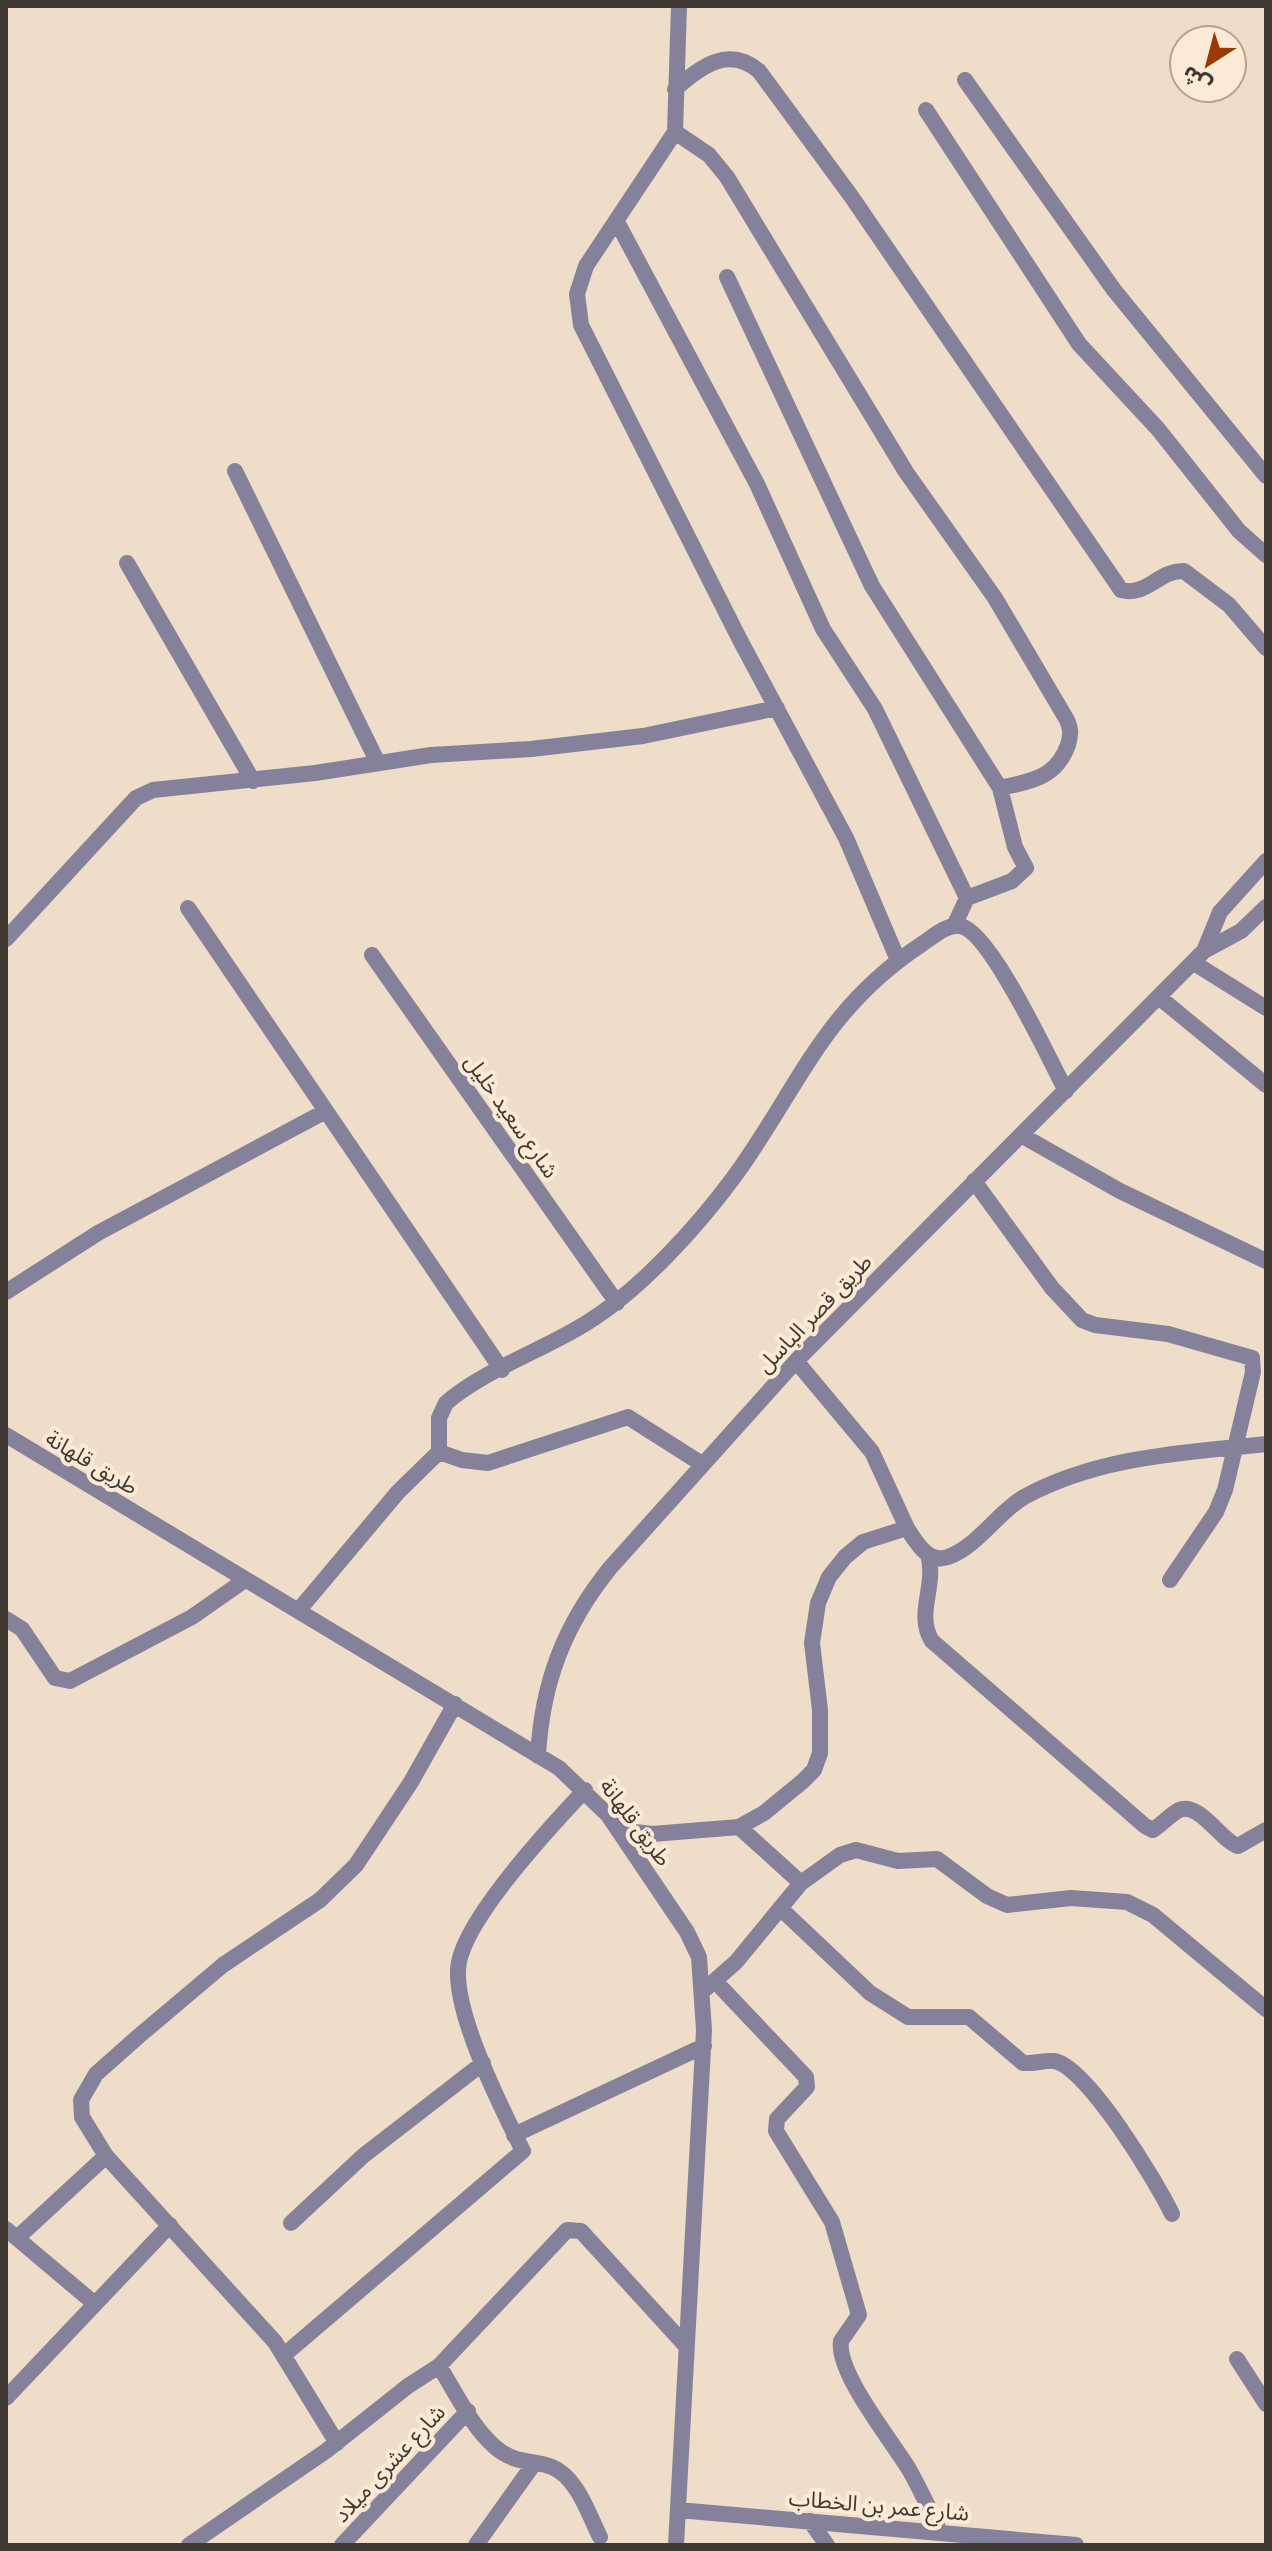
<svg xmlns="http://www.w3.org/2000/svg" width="1272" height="2551" font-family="'Titillium Web','Noto Sans Arabic',sans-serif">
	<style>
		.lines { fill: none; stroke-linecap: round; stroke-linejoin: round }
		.street { stroke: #86819a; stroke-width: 16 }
		.labels { text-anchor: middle; stroke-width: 8; stroke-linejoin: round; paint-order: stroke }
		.street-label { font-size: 22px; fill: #403a32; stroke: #faead6 }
	</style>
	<rect width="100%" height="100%" fill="#edddc9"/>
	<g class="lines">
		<path class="street" d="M679,6L675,132L586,266L577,294L581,325L740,640L846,838L898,960
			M965,80L1114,290L1266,476
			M675,89C701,67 728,45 759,71L851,196L1121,590C1147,597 1159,570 1184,571L1229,605L1266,648
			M926,110L1079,344L1158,429L1239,531L1266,555
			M675,132L709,155L727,177L906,472L995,598L1067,720C1071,729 1071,735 1068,745C1056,778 1032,781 1000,788
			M617,222L757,484L823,629L875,709L967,898L954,926
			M727,277L872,586L1000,788L1015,847L1026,868L1012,881L967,898
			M235,471L378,763
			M127,563L253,781
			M188,908L502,1370
			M6,939L136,798L153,790L315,773L431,755L531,749L643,736L777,708
			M1204,951L1220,912L1266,861
			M372,955L617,1303
			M1194,963L1266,1008
			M1160,998L1266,1085
			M1021,1135L1120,1191L1266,1261
			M974,1181L1052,1288L1082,1320L1095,1325L1168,1334L1252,1358L1253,1372L1225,1490L1216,1512L1170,1580
			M6,1292L98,1233L326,1111
			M796,1361L872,1452L907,1528
			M6,1435L559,1768L608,1815L687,1932L699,1957L704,2030L676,2545
			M439,1452L462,1460L488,1463L628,1417L702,1464
			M928,1554C937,1587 915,1613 932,1641L1145,1826L1153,1830C1161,1825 1170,1815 1179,1810C1199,1801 1221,1841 1238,1846L1266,1830
			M298,1611L398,1492L439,1452V1418L446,1403C482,1371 546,1349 588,1322C641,1289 697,1227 734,1177C800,1086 822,1010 922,944C933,937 946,924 960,926C990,930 1050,1061 1066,1091
			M6,1619L22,1629L55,1678L70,1681L192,1617L245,1580
			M538,1756C542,1683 564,1625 610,1568L796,1361L1204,951L1241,931L1266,907
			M739,1827L801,1883
			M618,1830L652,1834L739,1827L764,1813L803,1781L814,1770L820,1753V1710L812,1643L818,1603L829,1577L845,1557L863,1542L907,1528C916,1542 928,1564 948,1557C977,1547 997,1513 1024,1497C1099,1456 1183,1453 1266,1444
			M780,1908L870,1993L908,2017H969L1023,2063C1034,2064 1044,2060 1054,2061C1087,2066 1157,2183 1172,2214
			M715,1981L806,2077L807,2087L777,2119L776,2131L832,2222L859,2315L841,2341C836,2373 893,2442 910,2471C921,2491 931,2512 940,2532
			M703,1991L736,1962L801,1883L840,1855L856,1850L898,1861L937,1859L987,1896L1007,1905L1071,1898L1127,1902L1153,1915L1266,2009
			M514,2135L704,2046
			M291,2223L363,2156L483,2063
			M6,2229L95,2304
			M17,2238L106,2156
			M284,2355L523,2151C502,2109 450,2007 459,1962C468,1915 551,1826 585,1790
			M1237,2359L1266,2404
			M439,2366C456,2393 471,2426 495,2447C516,2465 531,2459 552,2467C577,2477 589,2515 600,2537
			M6,2398L170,2225
			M337,2443L275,2342L106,2156L82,2117L81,2100L96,2074L140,2035L223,1965L320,1900L356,1865L411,1782L455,1704
			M678,2510L1076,2545
			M810,2521L827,2545
			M189,2545L326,2451L408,2386L439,2366L567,2230L581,2231L686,2346
			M342,2545L468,2411
			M476,2545L533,2465"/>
	</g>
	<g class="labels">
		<g class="street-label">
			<text transform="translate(512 1116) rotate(55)" y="8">شارع سعيد خليل</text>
			<text transform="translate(814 1313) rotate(-46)" y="8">طريق قصر الباسل</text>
			<text transform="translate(92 1462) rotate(31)" y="8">طريق قلهانة</text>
			<text transform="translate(636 1822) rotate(53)" y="8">طريق قلهانة</text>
			<text transform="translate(389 2463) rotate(-47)" y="8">شارع عشرى ميلاد</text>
			<text transform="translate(879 2505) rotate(5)" y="8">شارع عمر بن الخطاب</text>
		</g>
	</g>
	<rect width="1272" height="2551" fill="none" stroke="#403a32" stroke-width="16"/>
	<g transform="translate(1208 64) rotate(216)"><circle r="38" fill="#faead6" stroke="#b0a494" stroke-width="2"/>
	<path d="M0-6L14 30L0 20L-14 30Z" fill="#9c3803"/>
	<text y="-12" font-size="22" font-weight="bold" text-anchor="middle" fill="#403a32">ش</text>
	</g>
</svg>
